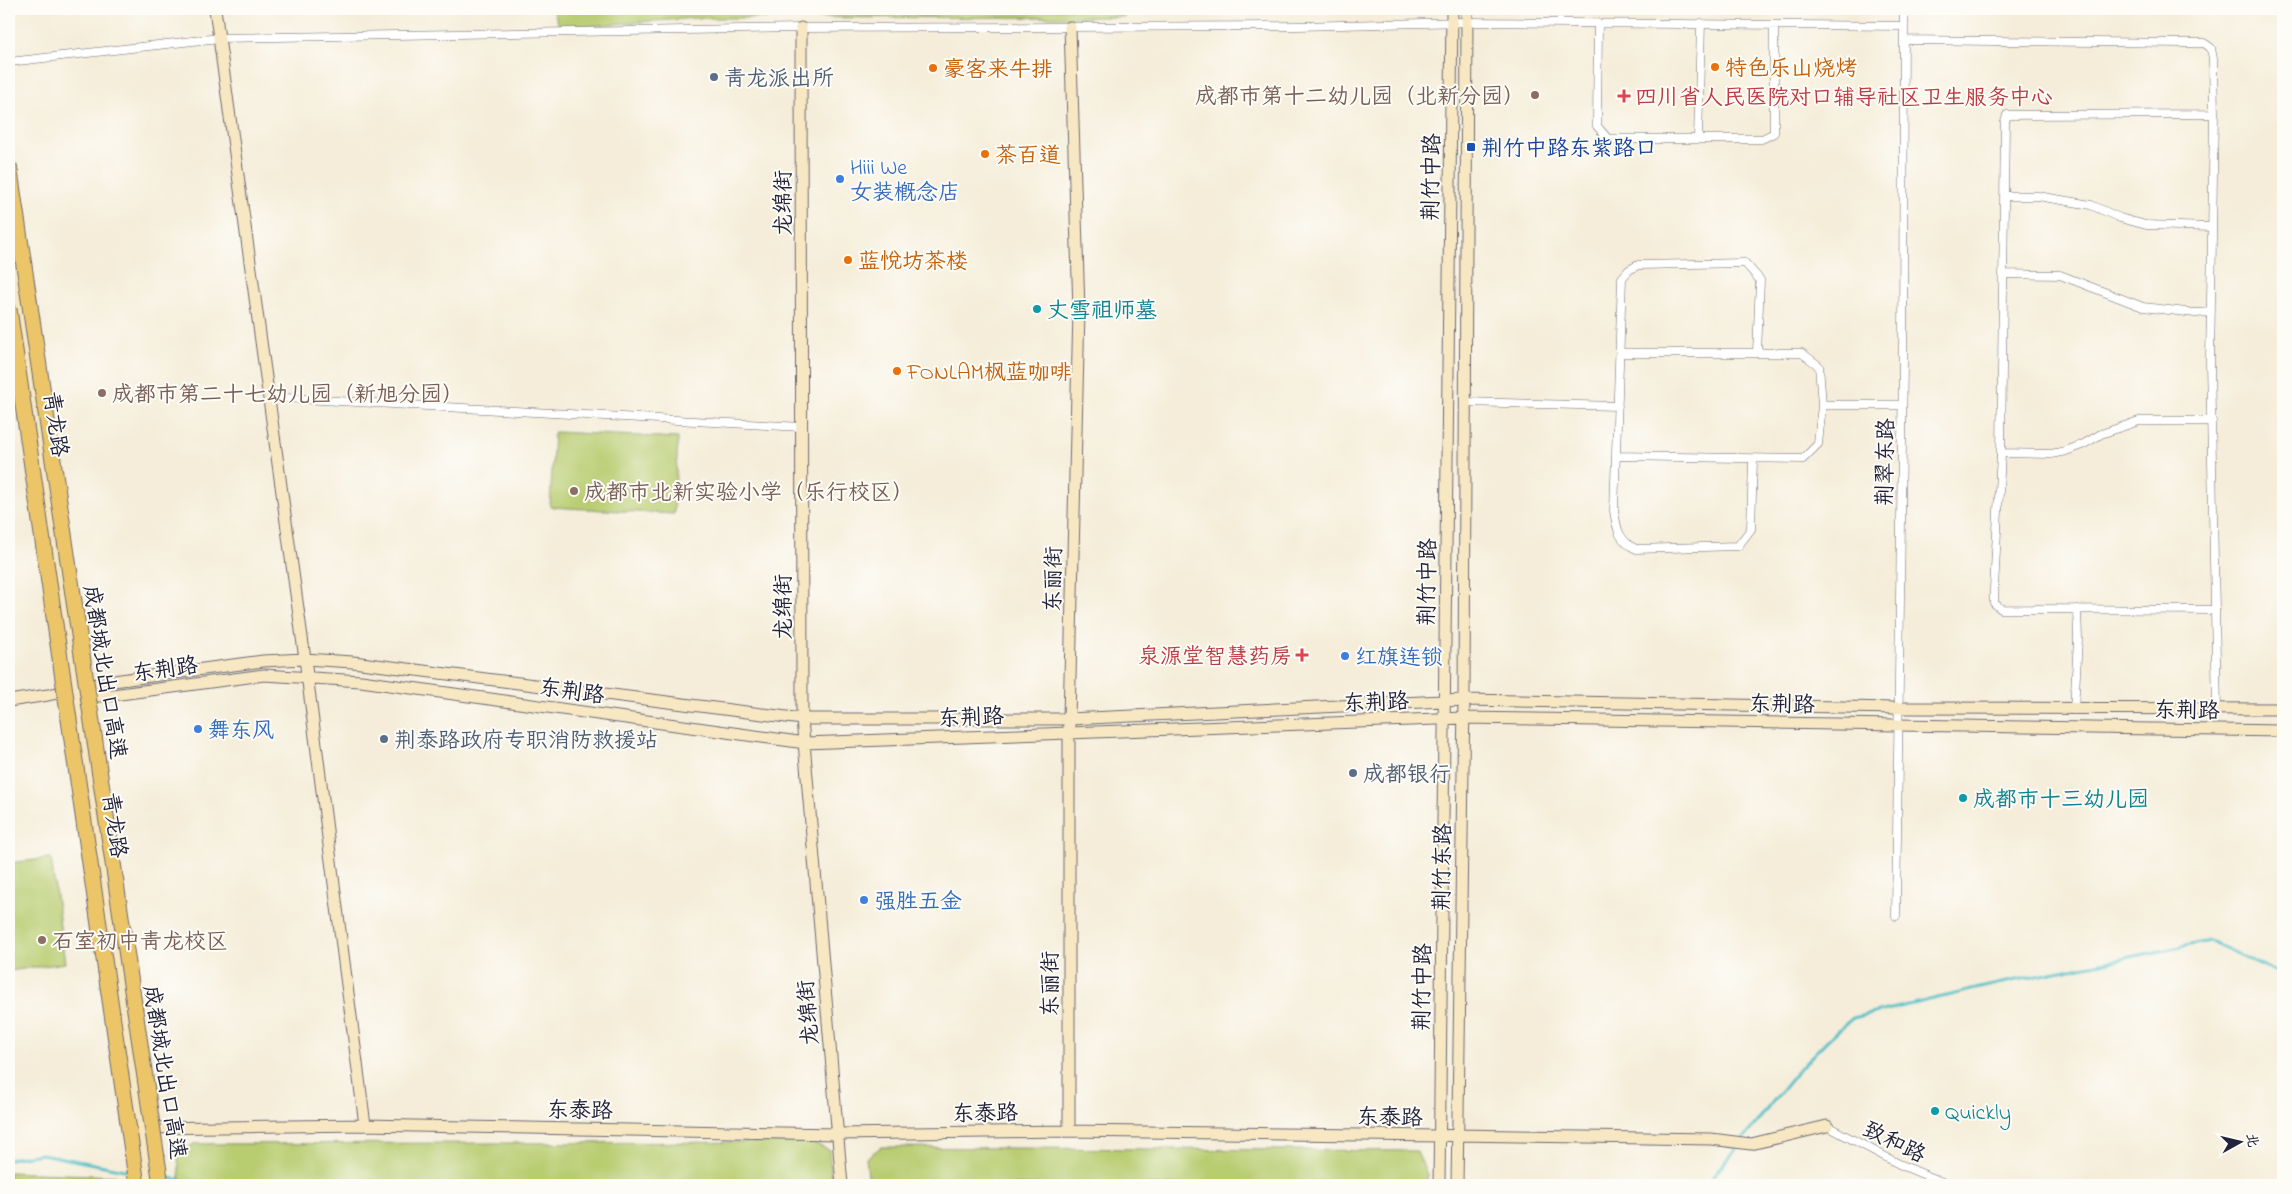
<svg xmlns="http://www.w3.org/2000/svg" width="2292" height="1194" font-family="'Indie Flower','LXGW WenKai TC',sans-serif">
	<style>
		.green { fill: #b8cc70; stroke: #6d7756 }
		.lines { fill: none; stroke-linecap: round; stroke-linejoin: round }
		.stream { stroke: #52c0c9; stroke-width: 3 }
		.street-casing { stroke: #6c6972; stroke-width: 9 }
		.secondary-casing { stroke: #6c6972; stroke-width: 13 }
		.street { stroke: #fff; stroke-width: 8 }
		.secondary { stroke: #f7e8c3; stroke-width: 11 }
		.highway-bridge-casing { stroke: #6c6972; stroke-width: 17; stroke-linecap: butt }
		.highway-bridge { stroke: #ecc569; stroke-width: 15 }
		.food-dot { fill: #e8710a; stroke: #fdfcf7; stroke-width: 2 }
		.service-dot { fill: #5c6f8a; stroke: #fdfcf7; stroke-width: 2 }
		.education-dot { fill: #8d6e63; stroke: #fdfcf7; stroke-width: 2 }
		.health-dot { fill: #e0444e; stroke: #fdfcf7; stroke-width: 2 }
		.transit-dot { fill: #1a4fb4; stroke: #fdfcf7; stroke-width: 2 }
		.shop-dot { fill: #3f7fe0; stroke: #fdfcf7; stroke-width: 2 }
		.culture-dot { fill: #0f9aa8; stroke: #fdfcf7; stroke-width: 2 }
		.labels { text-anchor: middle; stroke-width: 4; stroke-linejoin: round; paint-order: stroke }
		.food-label { font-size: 22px; fill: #c56008; stroke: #fdfcf7; text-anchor: start }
		.service-label { font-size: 22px; fill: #4e5e75; stroke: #fdfcf7; text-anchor: start }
		.education-label { font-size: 22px; fill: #785e54; stroke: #fdfcf7; text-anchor: start }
		.health-label { font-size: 22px; fill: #be3a42; stroke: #fdfcf7; text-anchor: start }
		.transit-label { font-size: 22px; fill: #164399; stroke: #fdfcf7; text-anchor: start }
		.shop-label { font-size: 22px; fill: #366cbe; stroke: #fdfcf7; text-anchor: start }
		.street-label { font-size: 22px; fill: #22223b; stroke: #fdfcf7 }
		.culture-label { font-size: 22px; fill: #0d838f; stroke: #fdfcf7; text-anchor: start }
	</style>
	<rect width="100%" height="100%" fill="#fdfcf7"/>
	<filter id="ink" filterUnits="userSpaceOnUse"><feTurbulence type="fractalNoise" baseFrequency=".02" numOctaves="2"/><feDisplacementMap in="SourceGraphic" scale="10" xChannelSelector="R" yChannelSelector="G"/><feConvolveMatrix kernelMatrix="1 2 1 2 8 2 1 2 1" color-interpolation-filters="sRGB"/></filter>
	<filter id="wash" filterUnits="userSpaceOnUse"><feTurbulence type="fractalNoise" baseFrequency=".0096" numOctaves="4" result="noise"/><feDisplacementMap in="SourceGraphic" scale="20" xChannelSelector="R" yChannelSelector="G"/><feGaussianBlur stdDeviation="1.12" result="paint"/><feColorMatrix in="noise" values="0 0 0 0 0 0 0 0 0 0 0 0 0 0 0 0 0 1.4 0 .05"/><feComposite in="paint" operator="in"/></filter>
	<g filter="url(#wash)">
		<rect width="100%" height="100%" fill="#f5edd9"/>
		<path class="green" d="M553,9H1124L1125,17L696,18L560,28Z
			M554,432L678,438L674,514L550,507Z
			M51,858L65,963L9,971V863Z
			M811,1142L829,1150L832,1185H180L178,1156L193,1144Z
			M881,1147L1417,1151L1427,1175V1185H869L866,1158Z
			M9,1172L116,1176L117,1185H9Z"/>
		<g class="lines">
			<path class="stream" d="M1742,1141C1776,1098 1809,1052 1853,1018L1997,984L2210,941L2283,975
				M9,1159L42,1154L130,1171
				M164,1177L208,1185
				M1706,1185L1738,1146"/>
		</g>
	</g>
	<g filter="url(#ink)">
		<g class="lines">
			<defs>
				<path id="street" d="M1598,23L1597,126L1608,139H1762L1774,133V25
					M1904,40L2185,43H2204L2211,48L2213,59L2214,114L2210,362L2217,710
					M9,62L219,38L801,28L1298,26L1466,22L1904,26
					M2214,114L2007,115L2005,122L2001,453L1994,589V603L2001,609L2215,610
					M1698,139L1701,23
					M2004,196H2038L2091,205L2120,218L2146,225L2211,227
					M2003,274L2060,275L2143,307L2195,313L2211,312
					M268,397L802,427
					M1464,402L1618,406
					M1822,405H1902
					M2001,453L2051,454L2066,451L2084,444L2101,434L2139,421H2212
					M1616,456L1803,459L1818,444L1822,405L1819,366L1802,353H1621
					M1753,459L1751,529L1738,546L1636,549C1619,541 1617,530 1614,511L1622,278L1629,270L1638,265L1745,263L1760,280L1757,353
					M2074,710L2078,639L2077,609
					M1896,916L1903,361L1904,9
					M1827,1126L1899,1164L1949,1185"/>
				<path id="secondary" d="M215,9L305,659L365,1125
					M801,28L802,719L842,1185
					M9,232L149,1185
					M62,696H105L264,675L361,681L805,743L1464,718L2283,731
					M9,701L48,695L106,682L263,661L305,659L353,662L802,719H1069L1464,700L1897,708L2283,709
					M141,1128L365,1125L837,1134L1069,1131L1440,1136L1458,1135L1711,1139L1751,1144L1827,1126
					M1069,1131V719L1079,310L1070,27
					M1439,1185L1452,9
					M1457,1185L1464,700L1467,9"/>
			</defs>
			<use href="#street" class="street-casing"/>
			<use href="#secondary" class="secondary-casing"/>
			<use href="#street" class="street"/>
			<use href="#secondary" class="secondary"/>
			<defs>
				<path id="highway-bridge" d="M9,165L161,1185
					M9,309L137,1185"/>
			</defs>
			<use href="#highway-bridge" class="highway-bridge-casing"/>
			<use href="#highway-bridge" class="highway-bridge"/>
		</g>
	</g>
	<g class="food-dot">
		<circle cx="1715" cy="67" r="5"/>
		<circle cx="933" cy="68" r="5"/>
		<circle cx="985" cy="154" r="5"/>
		<circle cx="848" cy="260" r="5"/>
		<circle cx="897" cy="371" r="5"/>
	</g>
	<g class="service-dot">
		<circle cx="714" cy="77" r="5"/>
		<circle cx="384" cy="739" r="5"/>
		<circle cx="1353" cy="773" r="5"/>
	</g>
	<g class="education-dot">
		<circle cx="1535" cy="95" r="5"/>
		<circle cx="102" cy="393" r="5"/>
		<circle cx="574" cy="491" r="5"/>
		<circle cx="42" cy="940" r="5"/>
	</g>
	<g class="health-dot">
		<path d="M1621.5 88.5h5v5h5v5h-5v5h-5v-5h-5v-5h5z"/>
		<path d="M1299.5 647.5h5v5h5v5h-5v5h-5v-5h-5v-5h5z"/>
	</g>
	<rect class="transit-dot" x="1466" y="142" width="10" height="10" rx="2.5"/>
	<g class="shop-dot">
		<circle cx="840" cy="179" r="5"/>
		<circle cx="1345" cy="656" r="5"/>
		<circle cx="198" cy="729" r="5"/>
		<circle cx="864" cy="900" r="5"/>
	</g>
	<g class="culture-dot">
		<circle cx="1037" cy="309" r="5"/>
		<circle cx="1963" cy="798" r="5"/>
		<circle cx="1935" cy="1111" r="5"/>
	</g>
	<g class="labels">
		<g class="food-label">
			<text x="1725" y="75">特色乐山烧烤</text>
			<text x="943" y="76">豪客来牛排</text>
			<text x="995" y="162">茶百道</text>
			<text x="858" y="268">蓝悦坊茶楼</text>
			<text x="907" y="379">FONLAM枫蓝咖啡</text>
		</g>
		<g class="service-label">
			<text x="724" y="85">青龙派出所</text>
			<text x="394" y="747">荆泰路政府专职消防救援站</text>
			<text x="1363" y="781">成都银行</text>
		</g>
		<g class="education-label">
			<text x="1525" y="103" text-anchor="end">成都市第十二幼儿园（北新分园）</text>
			<text x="112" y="401">成都市第二十七幼儿园（新旭分园）</text>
			<text x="584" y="499">成都市北新实验小学（乐行校区）</text>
			<text x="52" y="948">石室初中青龙校区</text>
		</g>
		<g class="health-label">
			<text x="1635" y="104">四川省人民医院对口辅导社区卫生服务中心</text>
			<text x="1292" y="663" text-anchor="end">泉源堂智慧药房</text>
		</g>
		<g class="transit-label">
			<text x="1481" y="155">荆竹中路东紫路口</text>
		</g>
		<g class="shop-label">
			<text x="850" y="174">Hiii We<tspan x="850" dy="25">女装概念店</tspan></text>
			<text x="1355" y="664">红旗连锁</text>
			<text x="208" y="737">舞东风</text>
			<text x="874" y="908">强胜五金</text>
		</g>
		<g class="street-label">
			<text transform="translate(1430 177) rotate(-89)" y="8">荆竹中路</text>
			<text transform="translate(782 203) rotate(-90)" y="8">龙绵街</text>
			<text transform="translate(57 424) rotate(82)" y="8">青龙路</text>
			<text transform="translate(1884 462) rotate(-89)" y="8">荆翠东路</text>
			<text transform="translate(1052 579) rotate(-89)" y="8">东丽街</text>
			<text transform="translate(1426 582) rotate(-89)" y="8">荆竹中路</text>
			<text transform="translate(782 607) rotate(-90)" y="8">龙绵街</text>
			<text transform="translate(165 668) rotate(-8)" y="8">东荆路</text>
			<text transform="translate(106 672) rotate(81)" y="8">成都城北出口高速</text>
			<text transform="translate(572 690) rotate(8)" y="8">东荆路</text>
			<text transform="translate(1376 701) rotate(-2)" y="8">东荆路</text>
			<text transform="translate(1782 703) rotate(1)" y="8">东荆路</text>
			<text transform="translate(2187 709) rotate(1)" y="8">东荆路</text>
			<text transform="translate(971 716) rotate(-2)" y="8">东荆路</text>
			<text transform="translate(116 825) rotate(82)" y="8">青龙路</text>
			<text transform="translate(1441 867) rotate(-89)" y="8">荆竹东路</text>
			<text transform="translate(1049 984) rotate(-90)" y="8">东丽街</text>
			<text transform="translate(1421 987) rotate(-89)" y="8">荆竹中路</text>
			<text transform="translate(807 1013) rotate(-95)" y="8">龙绵街</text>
			<text transform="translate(166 1072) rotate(81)" y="8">成都城北出口高速</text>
			<text transform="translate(580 1109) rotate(1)" y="8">东泰路</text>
			<text transform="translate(985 1112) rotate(-1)" y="8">东泰路</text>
			<text transform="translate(1390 1116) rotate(1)" y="8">东泰路</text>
			<text transform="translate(1895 1141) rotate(26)" y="8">致和路</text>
		</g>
		<g class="culture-label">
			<text x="1047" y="317">丈雪祖师墓</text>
			<text x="1973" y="806">成都市十三幼儿园</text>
			<text x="1945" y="1119">Quickly</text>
		</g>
	</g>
	<rect width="2292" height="1194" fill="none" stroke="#fdfcf7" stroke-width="30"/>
	<g transform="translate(2240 1142) rotate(82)" stroke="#fdfcf7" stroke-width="4" paint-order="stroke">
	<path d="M0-4L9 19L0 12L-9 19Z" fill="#22223b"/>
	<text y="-8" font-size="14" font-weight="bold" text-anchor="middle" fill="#22223b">北</text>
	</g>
</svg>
